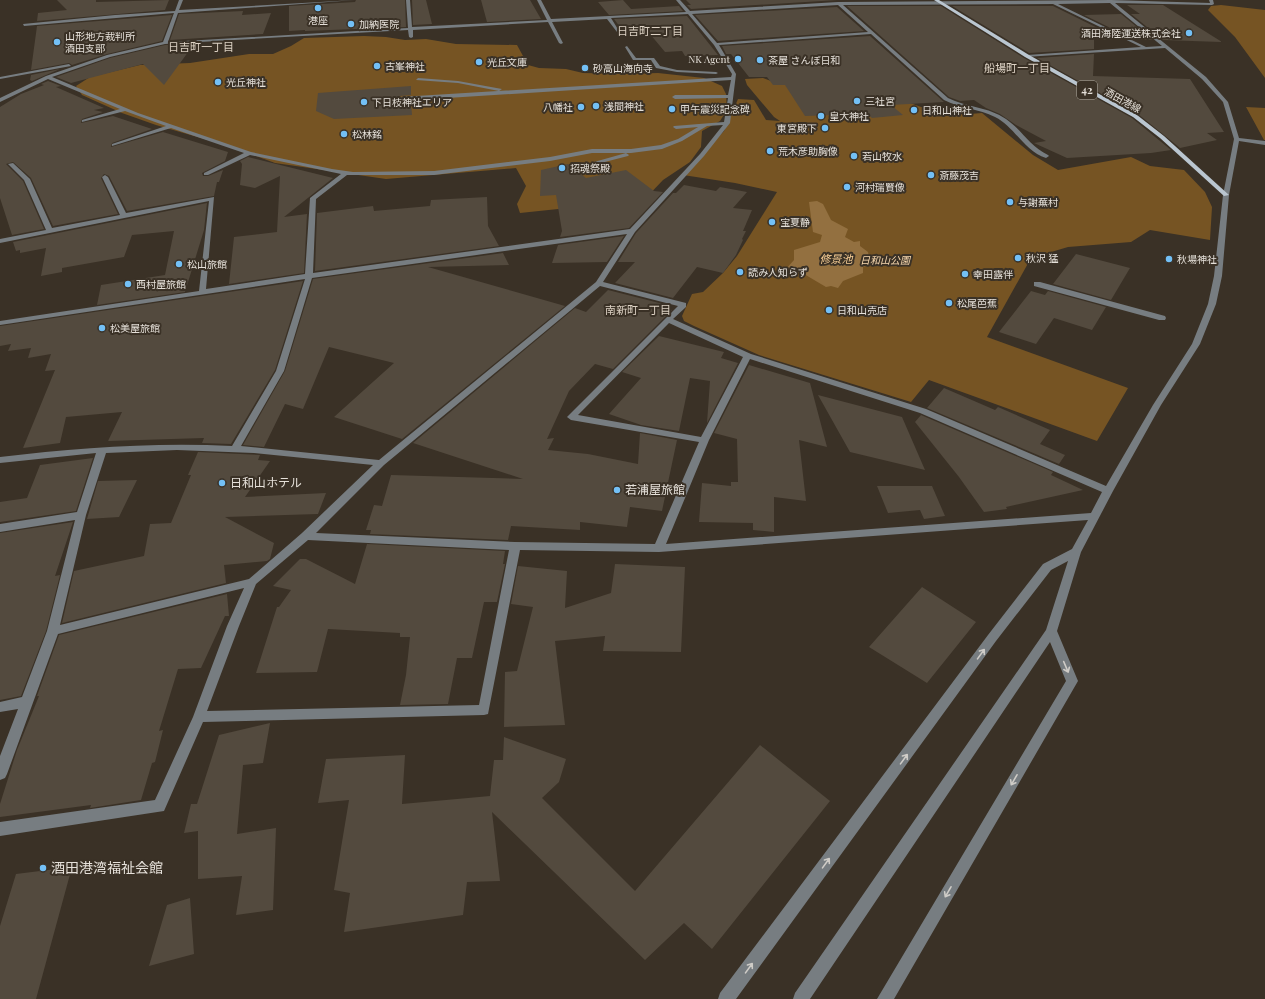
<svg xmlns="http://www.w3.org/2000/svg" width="1265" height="999" font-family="'Playfair Display','Noto Sans JP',serif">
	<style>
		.green { fill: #765423 }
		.water { fill: #937040 }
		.building { fill: #534a3e }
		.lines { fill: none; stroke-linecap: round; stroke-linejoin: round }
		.minor { fill: #777d81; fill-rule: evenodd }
		.major { fill: #bac6d0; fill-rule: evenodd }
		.oneway { stroke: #cfccc7 }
		.poi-dot { fill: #73c0f6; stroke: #3a3126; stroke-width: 1.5 }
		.labels { text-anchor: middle; stroke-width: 4; stroke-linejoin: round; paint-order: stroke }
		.far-poi-label { font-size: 10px; fill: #e5e0d9; stroke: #3a3126; text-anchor: start }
		.far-street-label { font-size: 10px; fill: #e5e0d9; stroke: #3a3126 }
		.far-park-label { font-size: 10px; font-style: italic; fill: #f9d9af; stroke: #3a3126 }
		.far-neighbourhood-label { font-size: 11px; fill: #ddd2c4; stroke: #3a3126 }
		.shield { fill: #3a3126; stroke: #b2aca3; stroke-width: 1 }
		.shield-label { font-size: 11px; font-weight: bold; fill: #e5e0d9 }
		.far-water-label { font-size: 11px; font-style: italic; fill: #fad097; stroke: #3a3126 }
		.poi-label { font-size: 12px; fill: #e5e0d9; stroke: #3a3126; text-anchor: start }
		.near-poi-label { font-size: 14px; fill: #e5e0d9; stroke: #3a3126; text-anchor: start }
	</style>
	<rect width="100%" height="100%" fill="#3a3126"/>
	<path class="green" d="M1221,5L1265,10V78L1235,37L1208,10L1211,6Z
		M364,36L386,37L405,40L426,39L456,44L517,45L528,65L539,68L566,69L583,73L626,74L658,73L704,78L722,86L726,94L727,110L720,121L702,131L701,147L690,162L663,180L644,200L520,213L517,204L526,186L516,168L386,179L275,163L232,147L156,125L122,113L82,95L76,86L90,77L140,65L190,63L249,54H273L291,46L304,38Z
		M763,78L779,84L902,100L921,107L958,110L970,114L982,113L1033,155L1058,170L1131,157L1150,166L1184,170L1205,192L1212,207L1210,240L1150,230L1131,242L1068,247L1031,258L987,337L1128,388L1097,441L929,380L911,402L759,355L694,326L684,321L682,316L692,294L703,292L723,273L737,256L777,192L735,183L683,175L724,131L738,99L754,100L766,120L780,121L774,117L747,85L745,79Z
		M1246,107L1265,108V140H1264Z"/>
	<path class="water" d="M817,201L823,204L831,220L848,229L845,237L854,242L860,241V246L868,252L870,264L863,267V273L843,281L838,288L831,286L826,287L804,274L786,269L794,260V250L820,242L822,235L813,232L809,202Z"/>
	<path class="building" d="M57,0H96V2L169,0L165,10L37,21L38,13L67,10Z
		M356,0H405L406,27L305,31V30L289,31V6L355,2Z
		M412,0H426L432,24L413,25Z
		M481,0H530L541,19L487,22Z
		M623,0L631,9L679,6L683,11L609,15L598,2Z
		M686,0H906H838L691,9L687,5H691Z
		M1127,5H1163L1222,42L1163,40L1131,14H1140Z
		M847,6H941L1024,58L1132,118L1171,150L1151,153L1067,158L1034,143L1046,141L1016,125L1000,114L986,108L974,100L960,101L949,97Z
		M952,6H1053L1122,40L1094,39V49L1029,53Z
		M837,7L864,31L718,41L695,15Z
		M243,11L242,15L271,13L263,34L170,40L179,14Z
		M1121,14L1153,40H1135L1084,15Z
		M172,15L162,41L107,54L72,65L69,63L31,70L37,26Z
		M687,16L718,55L685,56L682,51L665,52L645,28L630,30L628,27H620L614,19Z
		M870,36L944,102L891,105L903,115L872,118L867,114L805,116L785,85H773L767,77H749L731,54H726L722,46Z
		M194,44L164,85L143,64L71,83L56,77L110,58L165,45Z
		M1094,54L1093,76L1190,79L1224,132L1207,133L1217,140L1180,148L1138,114L1037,58Z
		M60,69L32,81L30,80L31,75Z
		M48,81L61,86L56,87L104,108L94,110L103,112L82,119L81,123L113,116L152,129L112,143L111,147L163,132L228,152L225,161L202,173L203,176H208L223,170L219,182H217L214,196L127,211L109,176L104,174L101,178L118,214L53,226L31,178L13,162L6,164L23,181L44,229L12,235L0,198V107L21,94L44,85L41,84Z
		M411,86V95L400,96L396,99L400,102H411L412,115L334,119L316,111L318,93Z
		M248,157L333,178L284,217L307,214L304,273L229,284L234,237L277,232L280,176L255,188L240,185L242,164L240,161Z
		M568,164L586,178L626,170L654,191L663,192L629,228L560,237L562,231L556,195L540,196L541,170Z
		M684,185L716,191L720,187L747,192L733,208L752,210L743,231H746L742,239L743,240L736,255L723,273L697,267L673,298L615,283L635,262H618L636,233L673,193H676Z
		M487,197L488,226L499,246L315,271L317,213L373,206L374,211L430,206L431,200Z
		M207,203L204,230L185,292L97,305L101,285L165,275L174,231L132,235L124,257L62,268V272L41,276L46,248L20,253V250L16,251L13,242Z
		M624,236L607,262L552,263L558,245Z
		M503,253L509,265L428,267L565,306L402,439L334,417L394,363L329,347L303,409L285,404L264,447L243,445L285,371L313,279Z
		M1076,254L1130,268L1111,300L1053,284Z
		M303,281L275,370L231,444L202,443L204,438L108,441L122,412L66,417L60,443L23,448L55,370L45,371L51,354L28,358L31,348L8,351L11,344L0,346V326Z
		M608,290L667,305L664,308L672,310L613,369L595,364L569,391L547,439L554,438L548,450L588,454L638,464L640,433L677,440L662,511L630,507L627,527L580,522V530L511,526L508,540L370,534L371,530H366L374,505L382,506L391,475L523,479L413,443L575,308L586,312Z
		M1031,291L1045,295L1048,291L1106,307L1092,330L1054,318L1036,344L999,332Z
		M659,336L724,352L721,358L738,363L707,423L710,381L690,378L679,431L641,425L609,414L641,378L622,372Z
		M749,365L810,383L827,447L799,440L806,501L774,497V532L753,530V523L699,522L702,483L731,486V482H738L737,439L714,433Z
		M944,388L995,410L998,407L1050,430L1040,444L1065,455L1059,464L927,408Z
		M818,395L902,417L925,470L850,452Z
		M921,415L1053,472L1051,475L1083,490L1006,507L1007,509L984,512L959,477L915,422Z
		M198,452L260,455L258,460L270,461L245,497L326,493L318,514L225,517L274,543L270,559L267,561L224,565L226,583L62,623L74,571L144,556L150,524L171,523L191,475H188Z
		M93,458L76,511L0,522V502L27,498L40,465Z
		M137,480L119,517L87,519L98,481Z
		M877,486H932L945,516L924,519L920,510L888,513Z
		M73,522L55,576L60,575L46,631L21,696L0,700V533Z
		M367,544L505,551L503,564H505L497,602H484L472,658H457L448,704L400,705L406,675L410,637H400V633L328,629L317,672L256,673L277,607H279L291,590L273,586L300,559H306L355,584Z
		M615,564L685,567L681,652L603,651L605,636L555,641L565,725L504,727L505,672L517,671L533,607L511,604L518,566L567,571L565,608L611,593Z
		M922,587L976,622L927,683L869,647Z
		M227,594L229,616H225L201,668L178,669L159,731L163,730L155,762L152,763L141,800L90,808L91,805L0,817V804L17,750L39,696H37L59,635Z
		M270,723L263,763L243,765L237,834L276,828L273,910L236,915L242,876L198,879V831L184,833L191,804H197L219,735Z
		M504,737L566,759L559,782L542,798L635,891L760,745L830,801L712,949L684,923L645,960L492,812L500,881L467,882L463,915L344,932L350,893L334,890L349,800L318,803L326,759L405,755L402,804L490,796L494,760H503Z
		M72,867L36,999H0V926L16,874Z
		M190,898L194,954L149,966L167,905Z"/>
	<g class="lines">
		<path class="minor" d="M179,0H183L179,10L355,0L178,13L168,42L408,28L406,0H410L412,27L547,20L537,0H541L551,19L686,12L676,0H680L690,11L838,2L1111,0L1210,3L1209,0H1213L1214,4L1212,5L1115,3L1206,77L1228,102L1239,138L1265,141V145L1239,141L1229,195L1222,276L1216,304L1200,344L1161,405L1113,491L1081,552L1057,631L1078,681L894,999H877L1066,681L1050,642L810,999H793L795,993L1046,630L1068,561L1051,570L996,641L736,999H718L720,993L988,635L1043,564L1072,549L1088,520L659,552L520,550L488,714L484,715L203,722L164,811L0,836V822L155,800L193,717L227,626L244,588L58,634L7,774L5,778L0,780V756L18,709L0,712V702L22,697L47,631L75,520L0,532V524L77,512L96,453L0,463V457C77,448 154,442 232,446L276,371L305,279L0,325V321L199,291L209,201L0,243V239L46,230L24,180L8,164L13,163L30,179L52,228L120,215L102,177L105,175L108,177L126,213L214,197L206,289L305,274L310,198L341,174L250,155L208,175H204V173L244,153L171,128L112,146V144L166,126L125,111L82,122V120L120,109L48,79L0,102V98L46,76L107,55L163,42L174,13L24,26L23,24L115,15L175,11ZM1110,3L1162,46L1146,47L1058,4ZM1053,4L1141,47L1027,55L1025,57L1165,48L1202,79L1223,102L1234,139L1223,195L1214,276L1208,304L1192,344L1153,405L1106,486L926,409L751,354L673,319L686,307V303L603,282L635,232L704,156L730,123L736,74L719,45L871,34L944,100C960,108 979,109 995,117C1015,127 1024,151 1046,158L1049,156L1048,155C1030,147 1022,130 1006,119C989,107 966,107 948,98L843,5ZM838,5L868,32L717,43L692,14ZM688,14L714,45L732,74L731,77L400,97L397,99L400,101L731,80L728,95H675L672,97L675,99L728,98L724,122L674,126L673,127L676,129L698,127L678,139L661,145L631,149H592L550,157L434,171L353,172L332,169L251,152L138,113L52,77L110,57L165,44L408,30L409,37L411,38L413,37V30L548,22L559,43L561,44L563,43L552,22L607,19L617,32L619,31L611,18ZM723,125L700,154L630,229L313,273L316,199L347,175H434L550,161L592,153H631L662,149L682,141L707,126ZM627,234L596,282L379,460L241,446L284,371L312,278ZM600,286L678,306L567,417L571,420L699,442L655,544L515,542L316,533L384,465ZM669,323L743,357L701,437L578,415ZM750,359L920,413L1102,492L1091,513L666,544L709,440ZM177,450L254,453L373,465L302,533L249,579L60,625L86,515L106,453ZM308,540L509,550L479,705L207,711L239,626L256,584Z
			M627,46L636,58H654L660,66L677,70L716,72L718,73L716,74L677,72L656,68L651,60H633L625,47Z
			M69,64L71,66L0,79V77Z
			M418,78L458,81L502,89L499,91L458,83L416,80Z
			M626,153L629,155L628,156L597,164L594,162Z
			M1034,282H1040L1165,316L1166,318L1165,320H1159L1034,286Z"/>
		<path class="major" d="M934,0H939L1029,55L1137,115L1164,136L1229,195L1224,196L1160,138L1133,117L1025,57Z"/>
	</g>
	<defs><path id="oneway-shaft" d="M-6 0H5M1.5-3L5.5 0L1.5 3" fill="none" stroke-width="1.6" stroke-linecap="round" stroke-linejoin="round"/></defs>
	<g class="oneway">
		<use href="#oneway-shaft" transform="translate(981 654) rotate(-54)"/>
		<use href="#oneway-shaft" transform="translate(1066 667) rotate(67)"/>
		<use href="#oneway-shaft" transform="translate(904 759) rotate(-54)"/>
		<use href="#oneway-shaft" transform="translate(1014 780) rotate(120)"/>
		<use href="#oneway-shaft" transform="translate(826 863) rotate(-54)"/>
		<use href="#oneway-shaft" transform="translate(948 892) rotate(120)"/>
		<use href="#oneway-shaft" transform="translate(749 968) rotate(-54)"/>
	</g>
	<g class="poi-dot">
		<circle cx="318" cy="8" r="4"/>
		<circle cx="351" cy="24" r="4"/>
		<circle cx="1189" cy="33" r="4"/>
		<circle cx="57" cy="42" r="4"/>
		<circle cx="738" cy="59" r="4"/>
		<circle cx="760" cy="60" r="4"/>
		<circle cx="479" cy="62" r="4"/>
		<circle cx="377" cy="66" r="4"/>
		<circle cx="585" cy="68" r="4"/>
		<circle cx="218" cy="82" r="4"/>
		<circle cx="857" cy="101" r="4"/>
		<circle cx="364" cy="102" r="4"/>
		<circle cx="596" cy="106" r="4"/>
		<circle cx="581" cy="107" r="4"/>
		<circle cx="672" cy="109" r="4"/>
		<circle cx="914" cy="110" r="4"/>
		<circle cx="821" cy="116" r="4"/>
		<circle cx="825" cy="128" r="4"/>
		<circle cx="344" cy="134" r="4"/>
		<circle cx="770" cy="151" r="4"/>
		<circle cx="854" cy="156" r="4"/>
		<circle cx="562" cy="168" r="4"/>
		<circle cx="931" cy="175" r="4"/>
		<circle cx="847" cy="187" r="4"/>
		<circle cx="1010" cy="202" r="4"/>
		<circle cx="772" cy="222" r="4"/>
		<circle cx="1018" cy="258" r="4"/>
		<circle cx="1169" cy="259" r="4"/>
		<circle cx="179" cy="264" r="4"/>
		<circle cx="740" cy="272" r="4"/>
		<circle cx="965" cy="274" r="4"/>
		<circle cx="128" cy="284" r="4"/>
		<circle cx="949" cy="303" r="4"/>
		<circle cx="829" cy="310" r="4"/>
		<circle cx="102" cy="328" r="4"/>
		<circle cx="222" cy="483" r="4"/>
		<circle cx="617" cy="490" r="4"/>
		<circle cx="43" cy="868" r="4"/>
	</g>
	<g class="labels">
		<g class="far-poi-label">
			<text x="318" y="24" text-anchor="middle">港座</text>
			<text x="359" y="28">加納医院</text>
			<text x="1181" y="37" text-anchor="end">酒田海陸運送株式会社</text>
			<text x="65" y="40">山形地方裁判所<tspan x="65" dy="12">酒田支部</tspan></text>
			<text x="730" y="63" text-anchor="end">NK Agent</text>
			<text x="768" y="64">茶屋 さんぽ日和</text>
			<text x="487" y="66">光丘文庫</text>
			<text x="385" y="70">古峯神社</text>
			<text x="593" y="72">砂高山海向寺</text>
			<text x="226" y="86">光丘神社</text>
			<text x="865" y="105">三社宮</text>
			<text x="372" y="106">下日枝神社エリア</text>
			<text x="604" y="110">浅間神社</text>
			<text x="573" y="111" text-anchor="end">八幡社</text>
			<text x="680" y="113">甲午震災記念碑</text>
			<text x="922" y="114">日和山神社</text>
			<text x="829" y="120">皇大神社</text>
			<text x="817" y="132" text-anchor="end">東宮殿下</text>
			<text x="352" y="138">松林銘</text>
			<text x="778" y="155">荒木彦助胸像</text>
			<text x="862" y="160">若山牧水</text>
			<text x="570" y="172">招魂祭殿</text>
			<text x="939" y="179">斎藤茂吉</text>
			<text x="855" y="191">河村瑞賢像</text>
			<text x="1018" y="206">与謝蕪村</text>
			<text x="780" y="226">宝夏静</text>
			<text x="1026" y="262">秋沢 猛</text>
			<text x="1177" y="263">秋場神社</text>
			<text x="187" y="268">松山旅館</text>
			<text x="748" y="276">読み人知らず</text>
			<text x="973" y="278">幸田露伴</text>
			<text x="136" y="288">西村屋旅館</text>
			<text x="957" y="307">松尾芭蕉</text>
			<text x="837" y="314">日和山売店</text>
			<text x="110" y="332">松美屋旅館</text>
		</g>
		<g class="far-street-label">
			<text transform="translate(1123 100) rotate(29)" y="4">酒田港線</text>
		</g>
		<g class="far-park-label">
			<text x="885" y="264">日和山公園</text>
		</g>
		<g class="far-neighbourhood-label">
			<text x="650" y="35">日吉町二丁目</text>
			<text x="201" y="51">日吉町一丁目</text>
			<text x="1017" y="72">船場町一丁目</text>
			<text x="638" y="314">南新町一丁目</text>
		</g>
		<rect class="shield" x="1077" y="81" width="20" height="18" rx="3"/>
		<g class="shield-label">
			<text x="1087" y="94">42</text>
		</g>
		<g class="far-water-label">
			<text x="836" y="263">修景池</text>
		</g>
		<g class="poi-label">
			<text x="230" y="487">日和山ホテル</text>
			<text x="625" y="494">若浦屋旅館</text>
		</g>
		<g class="near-poi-label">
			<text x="51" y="873">酒田港湾福祉会館</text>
		</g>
	</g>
</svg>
